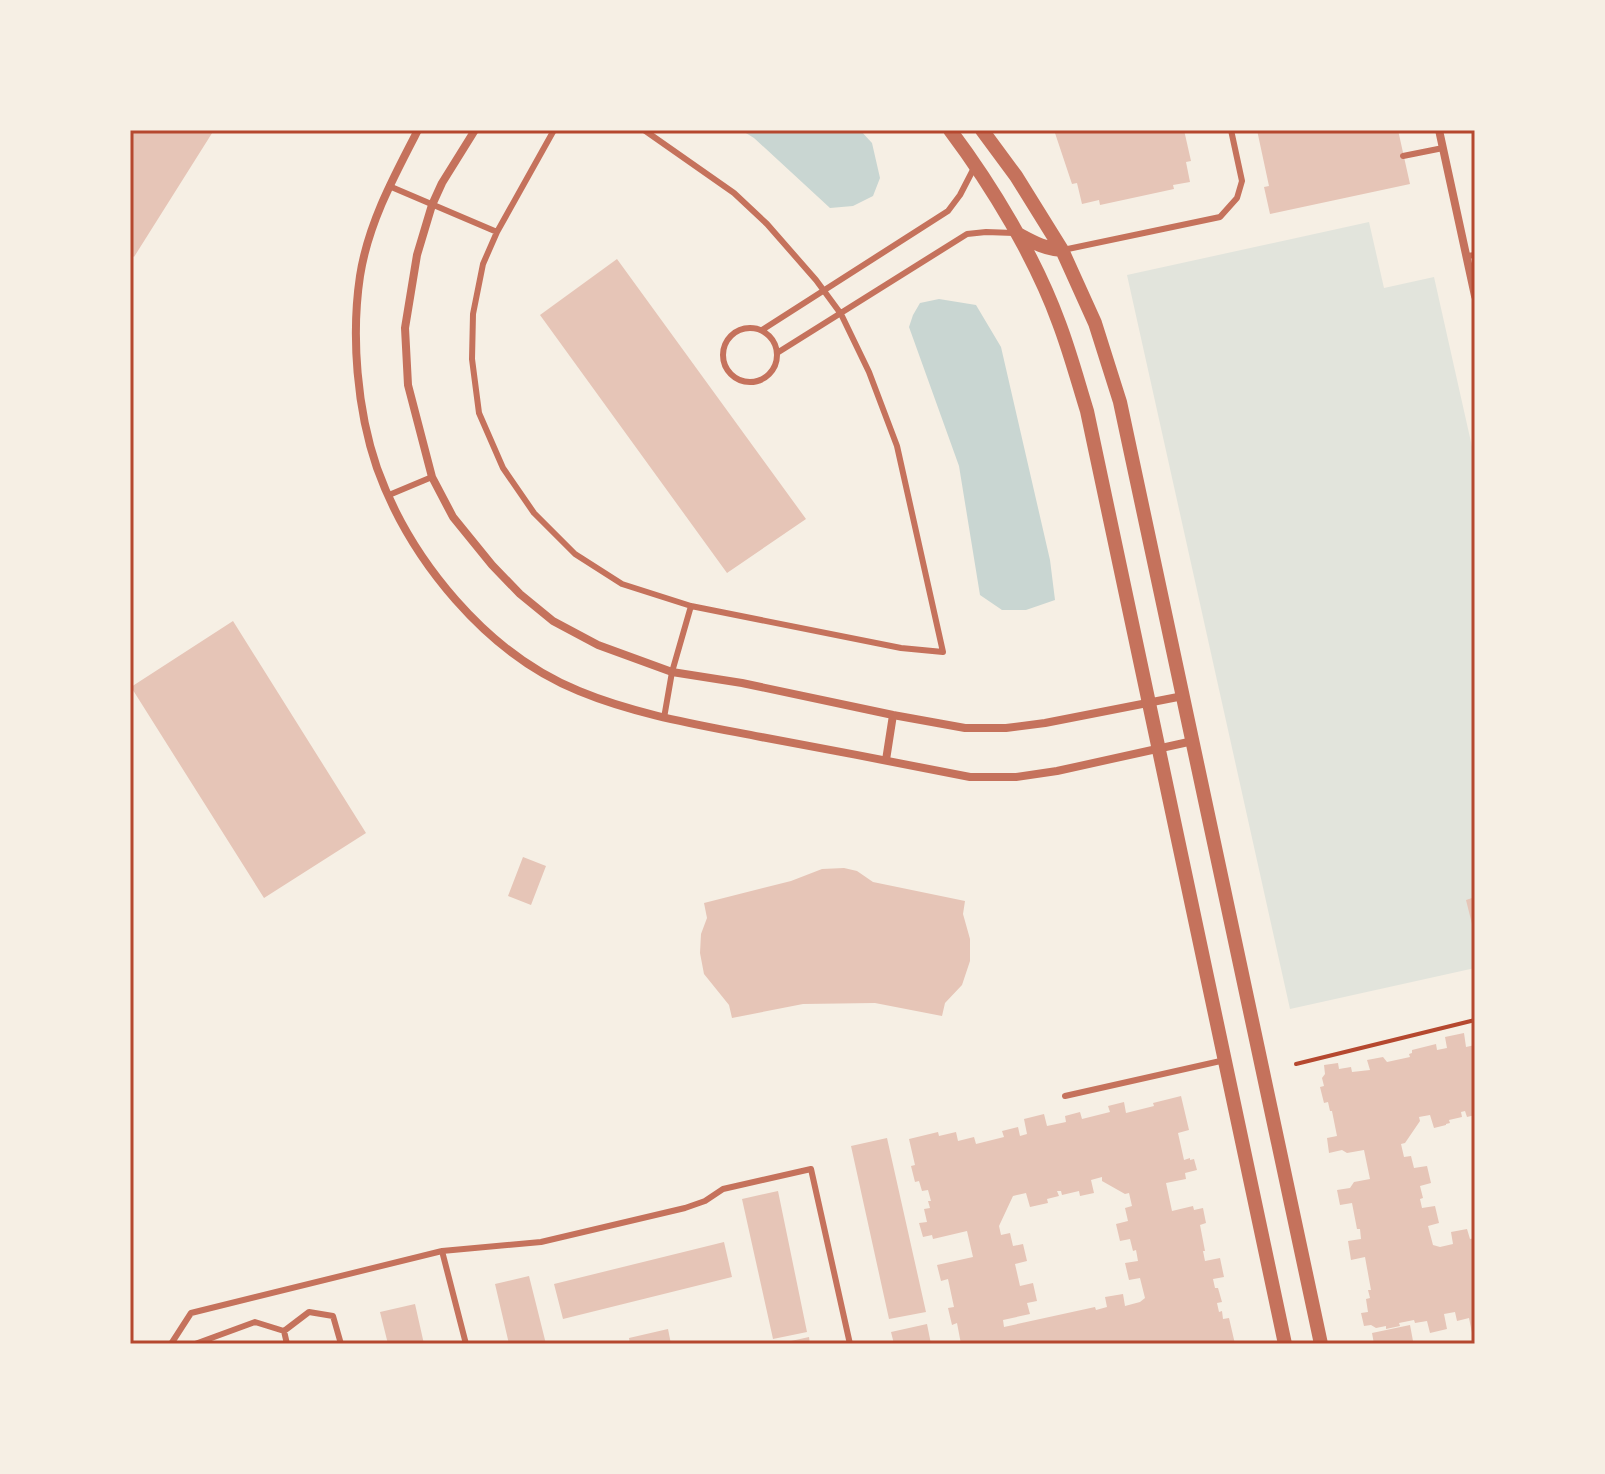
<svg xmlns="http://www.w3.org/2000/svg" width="1605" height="1474" font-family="Commissioner,sans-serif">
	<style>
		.green { fill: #e2e4dc }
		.water { fill: #c9d6d2 }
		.building { fill: #e6c5b7; fill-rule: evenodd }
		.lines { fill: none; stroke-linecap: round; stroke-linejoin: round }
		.path { stroke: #b5482f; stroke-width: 4 }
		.service { stroke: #c5725c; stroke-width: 6 }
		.minor { stroke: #c5725c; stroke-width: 8 }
		.tertiary { stroke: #c5725c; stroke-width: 14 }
		.neatline { fill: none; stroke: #b5482f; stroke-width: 3 }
	</style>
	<rect width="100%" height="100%" fill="#f6efe4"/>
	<path class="green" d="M1369,222L1384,288L1434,277L1475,460V968L1290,1009L1127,275Z"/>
	<path class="water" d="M741,130H860L872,143L880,178L873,196L853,206L830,208L754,138Z
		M939,299L976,305L1001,347L1050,560L1055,600L1026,610H1002L980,595L959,466L909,327L913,315L920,303Z"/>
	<path class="building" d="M130,130H214L134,257L130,254Z
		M1054,130H1184L1191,161L1186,162L1190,182L1173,185L1174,189L1100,205L1099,200L1082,204L1077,183L1072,184Z
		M1257,130H1398L1410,184L1270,214L1264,187L1269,186Z
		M617,259L806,519L727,573L540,315Z
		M233,621L366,833L264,898L131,687Z
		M523,857L546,866L531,905L508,896Z
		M844,868L857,871L873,882L965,901L963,914L970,939V961L962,985L945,1003L942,1016L875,1003L803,1004L732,1018L729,1005L704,974L700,953L701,934L707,918L704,903L791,881L822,869Z
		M1475,897V932H1474L1466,900Z
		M1464,1033L1466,1047L1475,1045V1115L1467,1117L1465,1111L1461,1112L1462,1117L1449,1120L1450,1123L1446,1124V1125L1434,1128L1430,1115L1419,1117L1420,1121L1405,1143L1401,1144L1404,1157L1411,1156L1414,1168L1427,1166L1431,1183L1420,1186L1423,1198L1420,1199L1422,1208L1435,1206L1439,1223L1428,1226L1433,1245L1440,1247L1453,1244L1451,1232L1467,1229L1470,1239L1475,1238V1332L1472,1333L1469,1318L1457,1321L1455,1312L1444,1314L1447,1329L1430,1333L1427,1321L1415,1323L1414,1320L1399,1323L1400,1326L1386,1329V1326L1376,1328L1371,1325L1364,1326L1361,1313L1368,1312L1366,1299L1370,1298L1368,1290H1371L1365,1257L1351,1260L1348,1241L1361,1239L1360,1229H1357L1352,1203L1340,1205L1337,1190L1350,1188L1354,1182L1370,1179L1364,1150L1347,1153L1342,1150L1329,1153L1327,1138L1337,1136L1332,1111H1330L1328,1102L1324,1103L1320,1087L1324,1086L1322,1078L1325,1074L1324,1065L1338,1063L1339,1069L1351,1067L1352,1072L1370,1070L1367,1060L1383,1057L1387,1062L1410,1057L1409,1054L1412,1053V1050L1436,1044L1437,1050L1447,1048L1445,1037Z
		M1181,1096L1189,1130L1178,1133L1184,1160L1190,1158V1160L1194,1159L1197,1170L1185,1173L1186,1179L1166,1183L1172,1211L1193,1206L1194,1210L1203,1208L1206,1223L1200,1225L1205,1251H1203L1205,1261L1220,1258L1224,1277L1213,1279L1215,1288H1218L1222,1302L1217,1303L1219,1312L1222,1311L1223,1319L1229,1318L1235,1344H961L957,1323L952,1325L948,1308L954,1307L948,1279L941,1281L937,1265L973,1257L967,1231L933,1239L932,1235L923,1237L919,1223L927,1222L924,1209L930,1208L928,1201H931L928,1190L922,1191L919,1181L915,1182L911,1166L915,1165L909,1139L938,1132L939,1136L956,1132L958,1141L974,1137L976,1144L1004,1137L1002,1131L1018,1127L1020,1136L1027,1134L1024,1119L1044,1114L1047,1126L1066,1122L1065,1116L1080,1112L1082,1119L1110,1112L1108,1106L1124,1102L1126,1113L1154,1106L1153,1103ZM1102,1177V1181L1125,1194L1129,1193L1132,1206L1125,1208L1128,1221L1116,1224L1120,1241L1130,1239L1133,1251L1136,1250L1138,1261L1125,1263L1129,1280L1140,1278L1145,1298L1140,1302L1125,1306L1123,1294L1105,1297L1107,1307L1096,1310L1095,1307L1004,1327L1003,1320L1030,1314L1027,1303L1037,1301L1033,1283L1020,1286L1015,1264L1027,1261L1023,1244L1013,1246L1010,1233L1001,1235L999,1226L1013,1196L1026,1193L1030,1207L1048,1203L1047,1199L1059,1196L1057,1191H1061L1062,1195L1079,1191L1080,1196L1094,1193L1091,1180Z
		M887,1138L926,1312L889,1319L851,1146Z
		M778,1191L807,1332L773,1339L742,1199Z
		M724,1242L732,1277L563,1319L554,1284Z
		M529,1276L546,1344H509L495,1284Z
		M415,1304L424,1344H388L380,1312Z
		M927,1324L931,1344H894L891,1332Z
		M1410,1325L1413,1341L1407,1342V1344H1374L1372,1333Z
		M668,1329L671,1344H630L629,1338Z
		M809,1337L810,1344H782V1343Z"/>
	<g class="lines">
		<path class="path" d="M1296,1064L1475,1020"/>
		<path class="service" d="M554,130L497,232L483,264L473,314L472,359L479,413L503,468L534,513L575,554L622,584L691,606L901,648L943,652L897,446L869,372L841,314L816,280L767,224L734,193L644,130
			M1403,156L1443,148
			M389,186L497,232
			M1063,250L1220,217L1237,198L1242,181L1231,130
			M1467,256L1475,255
			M723 355a27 27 0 1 1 54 0a27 27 0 1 1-54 0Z
			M762,330L948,211L960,195L975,166
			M777,353L967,234L986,232L1014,233
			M389,495L432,477
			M664,718L672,672L691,606
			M1065,1096L1225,1060
			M442,1251L466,1344
			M171,1344L191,1313L442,1251L541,1242L685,1208L705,1201L723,1189L811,1169L850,1344
			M195,1344L255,1322L284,1331
			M287,1344L284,1331L309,1312L333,1316L341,1344"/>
		<path class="minor" d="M418,130C394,176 368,224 360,276C351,336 357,410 377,468C410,560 487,654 579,691C637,715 700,725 761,737C831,750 900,763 970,777H1016L1057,771L1193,741
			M475,130L442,183L432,205L417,255L405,328L408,385L432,477L453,517L492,565L520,594L553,621L598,645L672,672L742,683L893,715L965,728H1006L1045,723L1183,696
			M1439,130L1475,296
			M886,760L893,715"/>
		<path class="tertiary" d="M950,130C992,186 1035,257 1059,323C1070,352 1078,382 1087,411L1285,1344
			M982,130L1016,176L1062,250L1095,323L1120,402L1321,1344
			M1018,234C1033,242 1045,249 1062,250"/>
	</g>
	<rect width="1605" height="1474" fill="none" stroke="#f6efe4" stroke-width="264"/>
	<rect x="132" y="132" width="1341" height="1210" class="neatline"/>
</svg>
